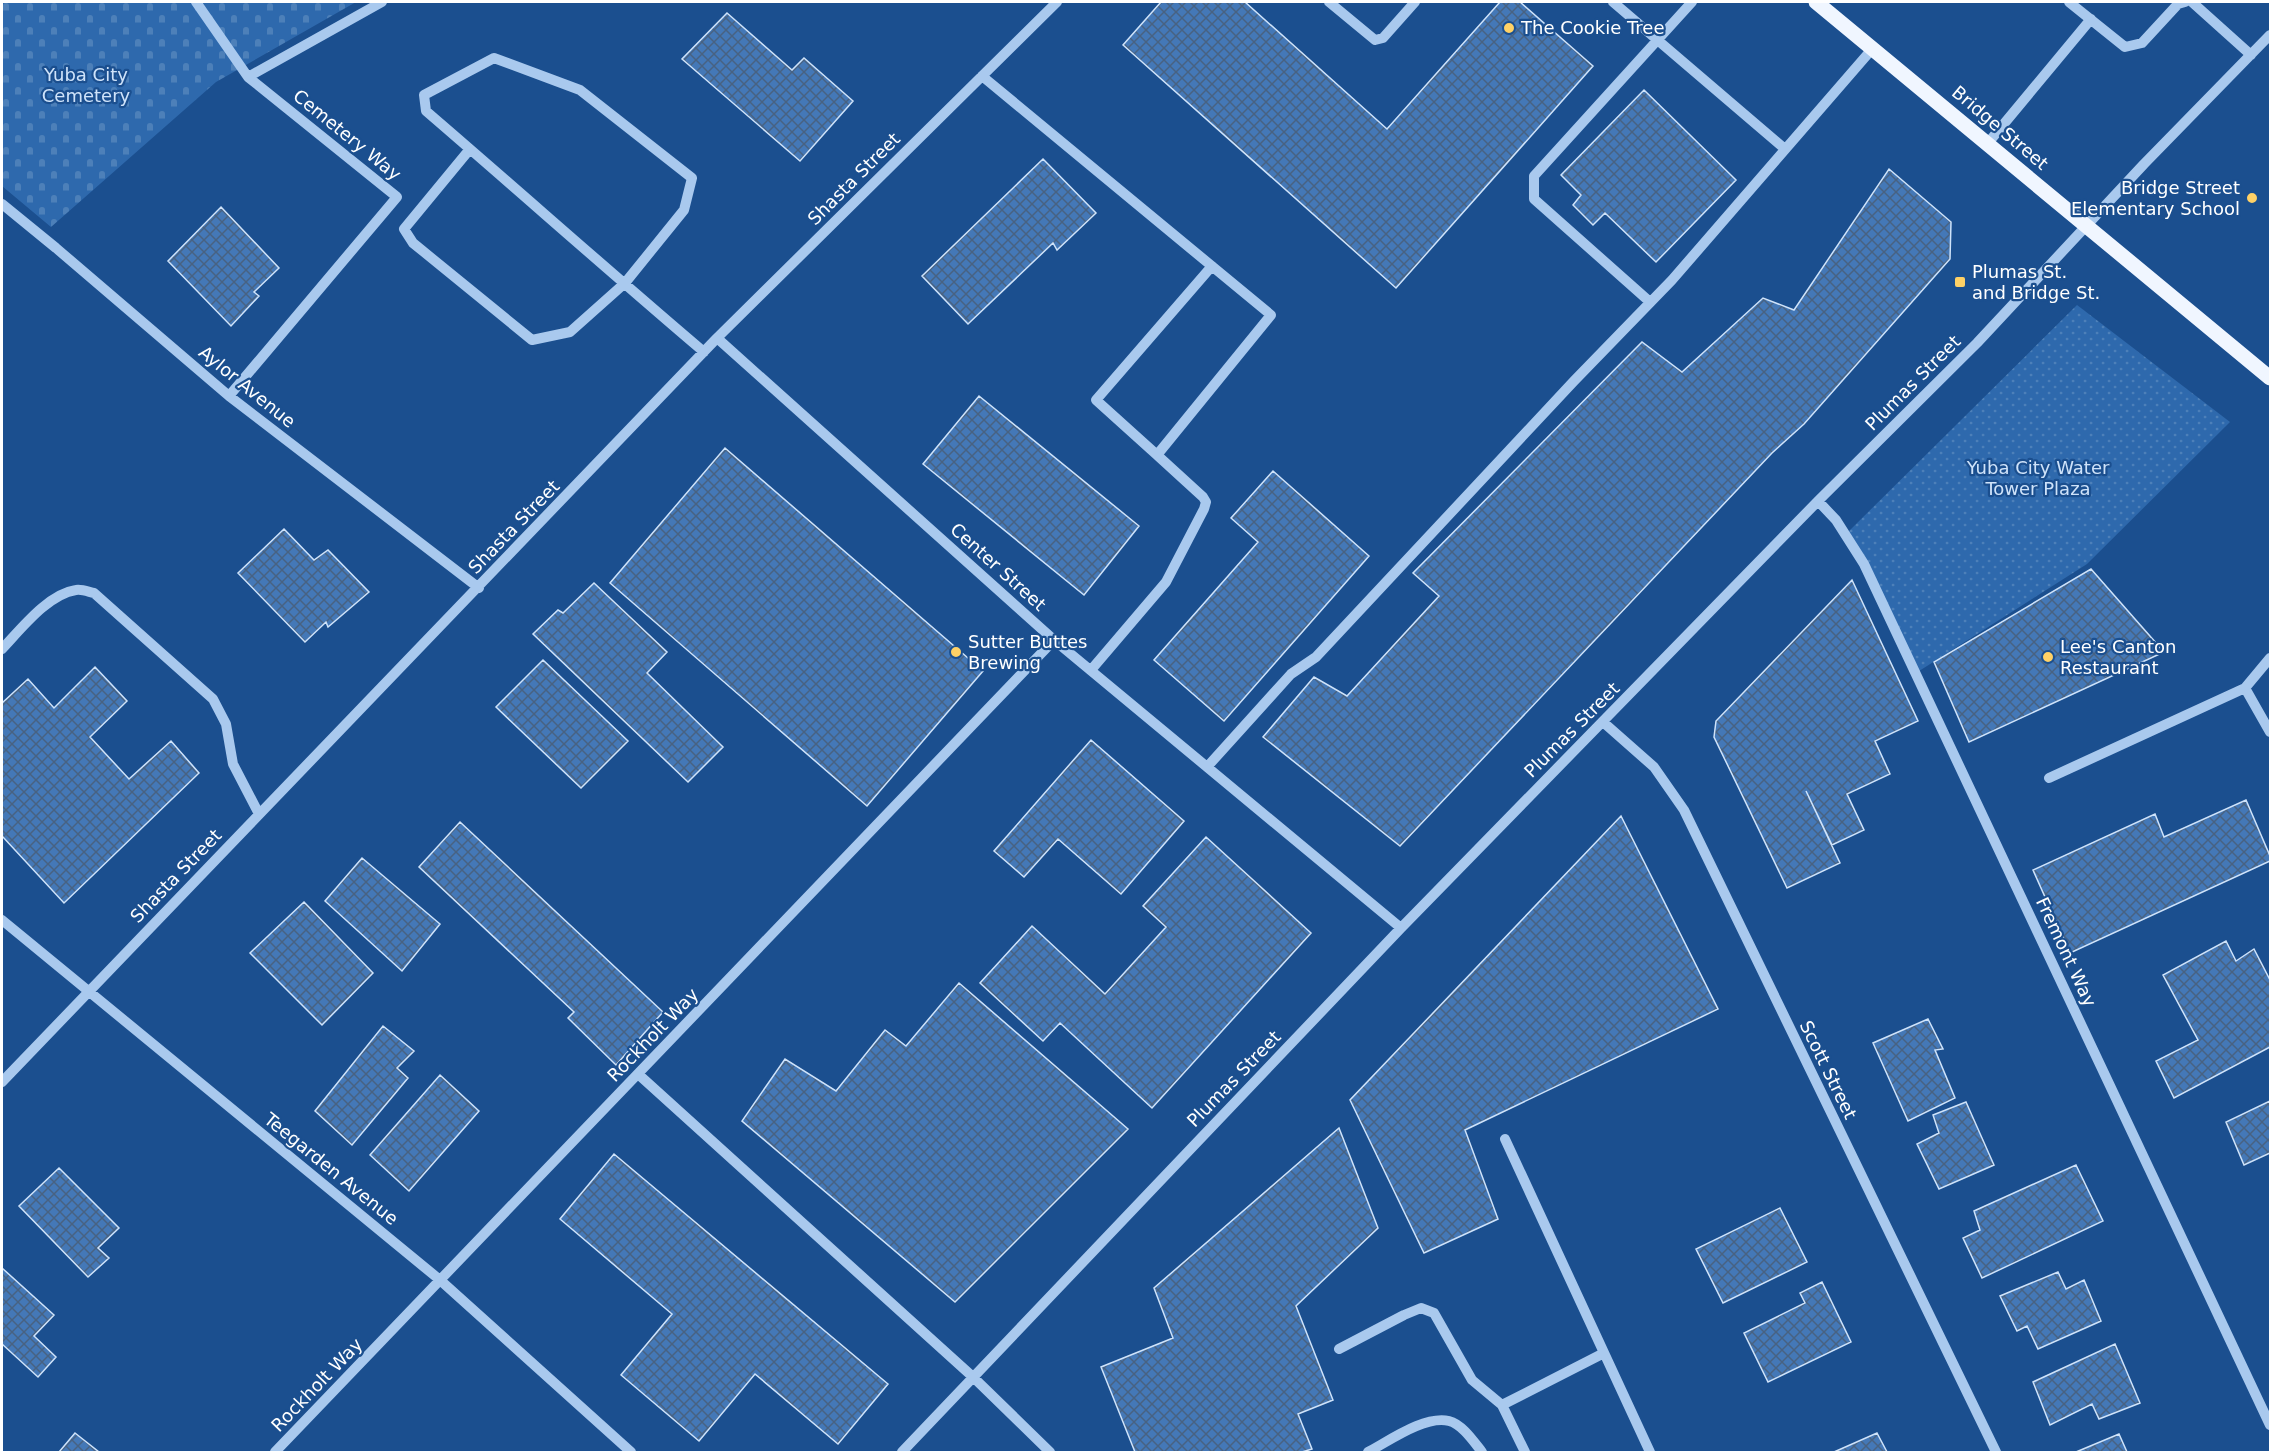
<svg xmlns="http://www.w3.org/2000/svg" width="2272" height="1454" font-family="'DejaVu Sans',sans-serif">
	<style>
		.cemetery { fill: url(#cemetery-stones) }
		.park { fill: url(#park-dots) }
		.building { fill: url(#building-cross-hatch); stroke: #cfe3fa; stroke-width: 1.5 }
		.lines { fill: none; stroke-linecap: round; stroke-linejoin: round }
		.minor { stroke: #a9c9ee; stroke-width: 10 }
		.major { stroke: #f0f6ff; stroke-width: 15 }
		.poi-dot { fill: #ffd166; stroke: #1b4f8f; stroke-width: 2 }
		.labels { text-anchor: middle; stroke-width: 4.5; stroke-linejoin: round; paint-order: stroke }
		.poi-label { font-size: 18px; fill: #fff; stroke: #1b4f8f; text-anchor: start }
		.park-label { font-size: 18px; fill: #cfe3fa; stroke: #1b4f8f }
		.street-label { font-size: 18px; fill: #fff; stroke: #1b4f8f }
	</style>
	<defs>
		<pattern id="cemetery-stones" width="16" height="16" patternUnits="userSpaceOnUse" patternTransform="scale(1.5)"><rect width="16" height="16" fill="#2e69ad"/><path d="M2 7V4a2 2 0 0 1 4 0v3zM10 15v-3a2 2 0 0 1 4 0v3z" fill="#4d80b9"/></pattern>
		<pattern id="park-dots" width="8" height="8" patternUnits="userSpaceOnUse" patternTransform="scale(1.5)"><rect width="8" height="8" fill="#2e69ad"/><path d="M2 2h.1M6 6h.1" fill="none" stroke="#4d80b9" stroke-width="1.8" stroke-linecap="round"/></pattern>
		<pattern id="building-cross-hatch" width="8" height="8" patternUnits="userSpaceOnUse" patternTransform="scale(1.5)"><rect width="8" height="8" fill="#4478b7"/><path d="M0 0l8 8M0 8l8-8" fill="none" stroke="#486282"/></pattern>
	</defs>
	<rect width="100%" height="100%" fill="#1b4f8f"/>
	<path class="cemetery" d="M2,2H356L216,82L51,227L2,186Z"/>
	<path class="park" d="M2077,305L2230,422L2087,564L1916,673L1846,534Z"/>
	<path class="building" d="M1161,2H1245L1387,129L1500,2H1520L1593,66L1396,288L1123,45Z
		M727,13L792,70L804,58L853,101L800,161L682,59Z
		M1644,90L1736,180L1656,262L1605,213L1593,225L1573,205L1581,195L1561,175Z
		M1043,159L1096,213L1057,250L1053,243L968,324L922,276Z
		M1889,169L1951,222L1950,259L1804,424L1772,453L1400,846L1263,737L1314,677L1347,696L1439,596L1413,573L1642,342L1682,372L1763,298L1794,310Z
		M221,207L279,268L254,292L259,296L231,326L168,261Z
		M979,396L1139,526L1084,595L923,464Z
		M725,448L983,671L867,806L610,583Z
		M1273,471L1369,556L1224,721L1154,660L1258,542L1231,518Z
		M284,529L314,560L328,550L369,592L328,627L326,622L305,642L238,573Z
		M2091,569L2164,652L1969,742L1934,662Z
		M1852,580L1918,721L1875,741L1890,774L1847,794L1864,830L1832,845L1806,791L1840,863L1787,888L1714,737L1716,721Z
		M594,583L667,652L647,673L723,747L688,782L533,634L558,610L563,613Z
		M543,660L628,741L581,788L496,707Z
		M95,667L127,701L90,737L129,779L171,741L199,773L64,903L2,836V703L28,679L54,708Z
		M1091,740L1184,821L1121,894L1058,839L1024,877L994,851Z
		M2246,800L2270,856V861L2070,953L2033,870L2155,814L2164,837Z
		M1621,816L1718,1009L1465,1130L1498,1219L1424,1253L1350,1100Z
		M460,822L663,1012L616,1065L568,1018L574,1012L419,867Z
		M1206,837L1311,933L1152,1108L1060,1023L1043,1041L980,983L1032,926L1105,994L1166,927L1143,906Z
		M362,858L440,924L402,971L325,901Z
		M304,902L373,973L322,1025L250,953Z
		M2226,941L2236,961L2254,949L2270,980V1047L2174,1098L2156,1061L2198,1040L2163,975Z
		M959,983L1128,1129L955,1302L742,1121L785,1059L836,1091L885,1030L906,1046Z
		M1928,1019L1943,1049L1935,1050L1955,1098L1908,1121L1873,1043Z
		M383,1026L414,1051L397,1068L408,1078L352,1145L315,1111Z
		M440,1075L479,1111L409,1191L370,1155Z
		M2270,1101V1153L2244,1165L2226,1122Z
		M1966,1102L1994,1165L1939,1189L1917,1144L1939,1133L1933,1115Z
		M1339,1128L1378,1228L1296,1306L1333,1400L1298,1414L1312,1449L1302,1452H1135L1101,1367L1173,1338L1154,1288Z
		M614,1154L888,1384L838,1444L755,1374L699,1441L621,1375L672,1314L560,1219Z
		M2076,1165L2103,1221L1982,1278L1963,1238L1980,1230L1974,1211Z
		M59,1168L119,1228L98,1248L109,1258L88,1277L19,1206Z
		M1780,1208L1807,1262L1723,1303L1696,1249Z
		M2,1268L54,1315L34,1336L56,1357L38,1377L2,1344Z
		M2058,1272L2066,1289L2084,1280L2101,1321L2038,1349L2027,1326L2017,1331L2000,1296Z
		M1822,1282L1851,1342L1768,1382L1744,1333L1805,1303L1800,1293Z
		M2115,1344L2140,1403L2099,1419L2092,1404L2050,1425L2033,1382Z
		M75,1433L99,1452H59Z
		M1877,1433L1887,1452H1834Z
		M2119,1434L2127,1452H2076Z"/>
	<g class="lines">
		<path class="minor" d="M196,2L248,77
			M1329,2L1375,40L1383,38L1415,2
			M1613,2L1785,149
			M2069,2L2125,47L2142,43L2178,4L2185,2
			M2192,2L2251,55
			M982,76L1271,315L1157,455L1203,497L1206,502L1204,509L1166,582L1091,670
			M1988,143L2091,19
			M470,149L404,229L413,243L532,340L570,332L625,283L684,210L692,178L580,90L494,58L424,95L426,111C519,191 611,273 704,352
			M2,204L56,248L229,396L479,588
			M1650,302L1534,199V176L1692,2
			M717,338L1054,640L1401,928
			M229,396L397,197L248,77L382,2
			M1157,455L1096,400L1212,266
			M1818,501L1836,520L1864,564L2270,1425
			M2,649C21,629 48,594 76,590C82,589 89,592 94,593L213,699L226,724L233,764L259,814
			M2245,688L2270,732
			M1603,722L1654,767L1684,810L1996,1452
			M1207,767L1291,674L1316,657L1574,381L1672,280L1873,48
			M2049,778L2245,688L2270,658
			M2,920L440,1280L631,1452
			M638,1074L973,1377L1050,1452
			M2,1082L717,338L1057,2
			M1505,1139L1650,1452
			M1339,1349L1404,1315L1421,1308L1434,1313L1472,1380L1502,1405
			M275,1452L1054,640
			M902,1452L1401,928L1818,501L1977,343L2144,164L2270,35
			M1368,1452C1389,1441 1425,1415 1449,1421C1462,1424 1474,1442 1482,1452
			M1525,1452L1502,1405L1604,1353"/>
		<path class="major" d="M1816,2L2270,378"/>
	</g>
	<g class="poi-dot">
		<circle cx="1509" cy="28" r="6"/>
		<circle cx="2252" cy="198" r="6"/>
		<rect x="1954" y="276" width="12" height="12" rx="3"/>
		<circle cx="956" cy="652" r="6"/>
		<circle cx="2048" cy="657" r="6"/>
	</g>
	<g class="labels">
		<g class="poi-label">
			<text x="1521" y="34">The Cookie Tree</text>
			<text x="2240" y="194" text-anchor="end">Bridge Street<tspan x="2240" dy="21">Elementary School</tspan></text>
			<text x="1972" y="278">Plumas St.<tspan x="1972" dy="21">and Bridge St.</tspan></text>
			<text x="968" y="648">Sutter Buttes<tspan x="968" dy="21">Brewing</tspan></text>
			<text x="2060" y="653">Lee's Canton<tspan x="2060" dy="21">Restaurant</tspan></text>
		</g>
		<g class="park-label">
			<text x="86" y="81">Yuba City<tspan x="86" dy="21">Cemetery</tspan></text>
			<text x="2038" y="474">Yuba City Water<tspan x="2038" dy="21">Tower Plaza</tspan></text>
		</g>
		<g class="street-label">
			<text transform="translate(2000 128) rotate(40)" y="6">Bridge Street</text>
			<text transform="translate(347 135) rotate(39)" y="6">Cemetery Way</text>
			<text transform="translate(854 179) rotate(-45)" y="6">Shasta Street</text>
			<text transform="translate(1913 383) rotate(-45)" y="6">Plumas Street</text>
			<text transform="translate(247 387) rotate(39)" y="6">Aylor Avenue</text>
			<text transform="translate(514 527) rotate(-46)" y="6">Shasta Street</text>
			<text transform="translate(998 567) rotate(42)" y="6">Center Street</text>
			<text transform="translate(1572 730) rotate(-45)" y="6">Plumas Street</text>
			<text transform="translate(176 876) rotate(-46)" y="6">Shasta Street</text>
			<text transform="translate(2066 952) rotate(65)" y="6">Fremont Way</text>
			<text transform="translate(653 1035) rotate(-46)" y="6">Rockholt Way</text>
			<text transform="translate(1828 1070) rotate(64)" y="6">Scott Street</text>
			<text transform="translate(1234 1079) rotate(-46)" y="6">Plumas Street</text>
			<text transform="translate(331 1169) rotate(39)" y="6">Teegarden Avenue</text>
			<text transform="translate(317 1385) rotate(-46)" y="6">Rockholt Way</text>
		</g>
	</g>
	<rect width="2272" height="1454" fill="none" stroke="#ffffff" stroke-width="6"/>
</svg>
